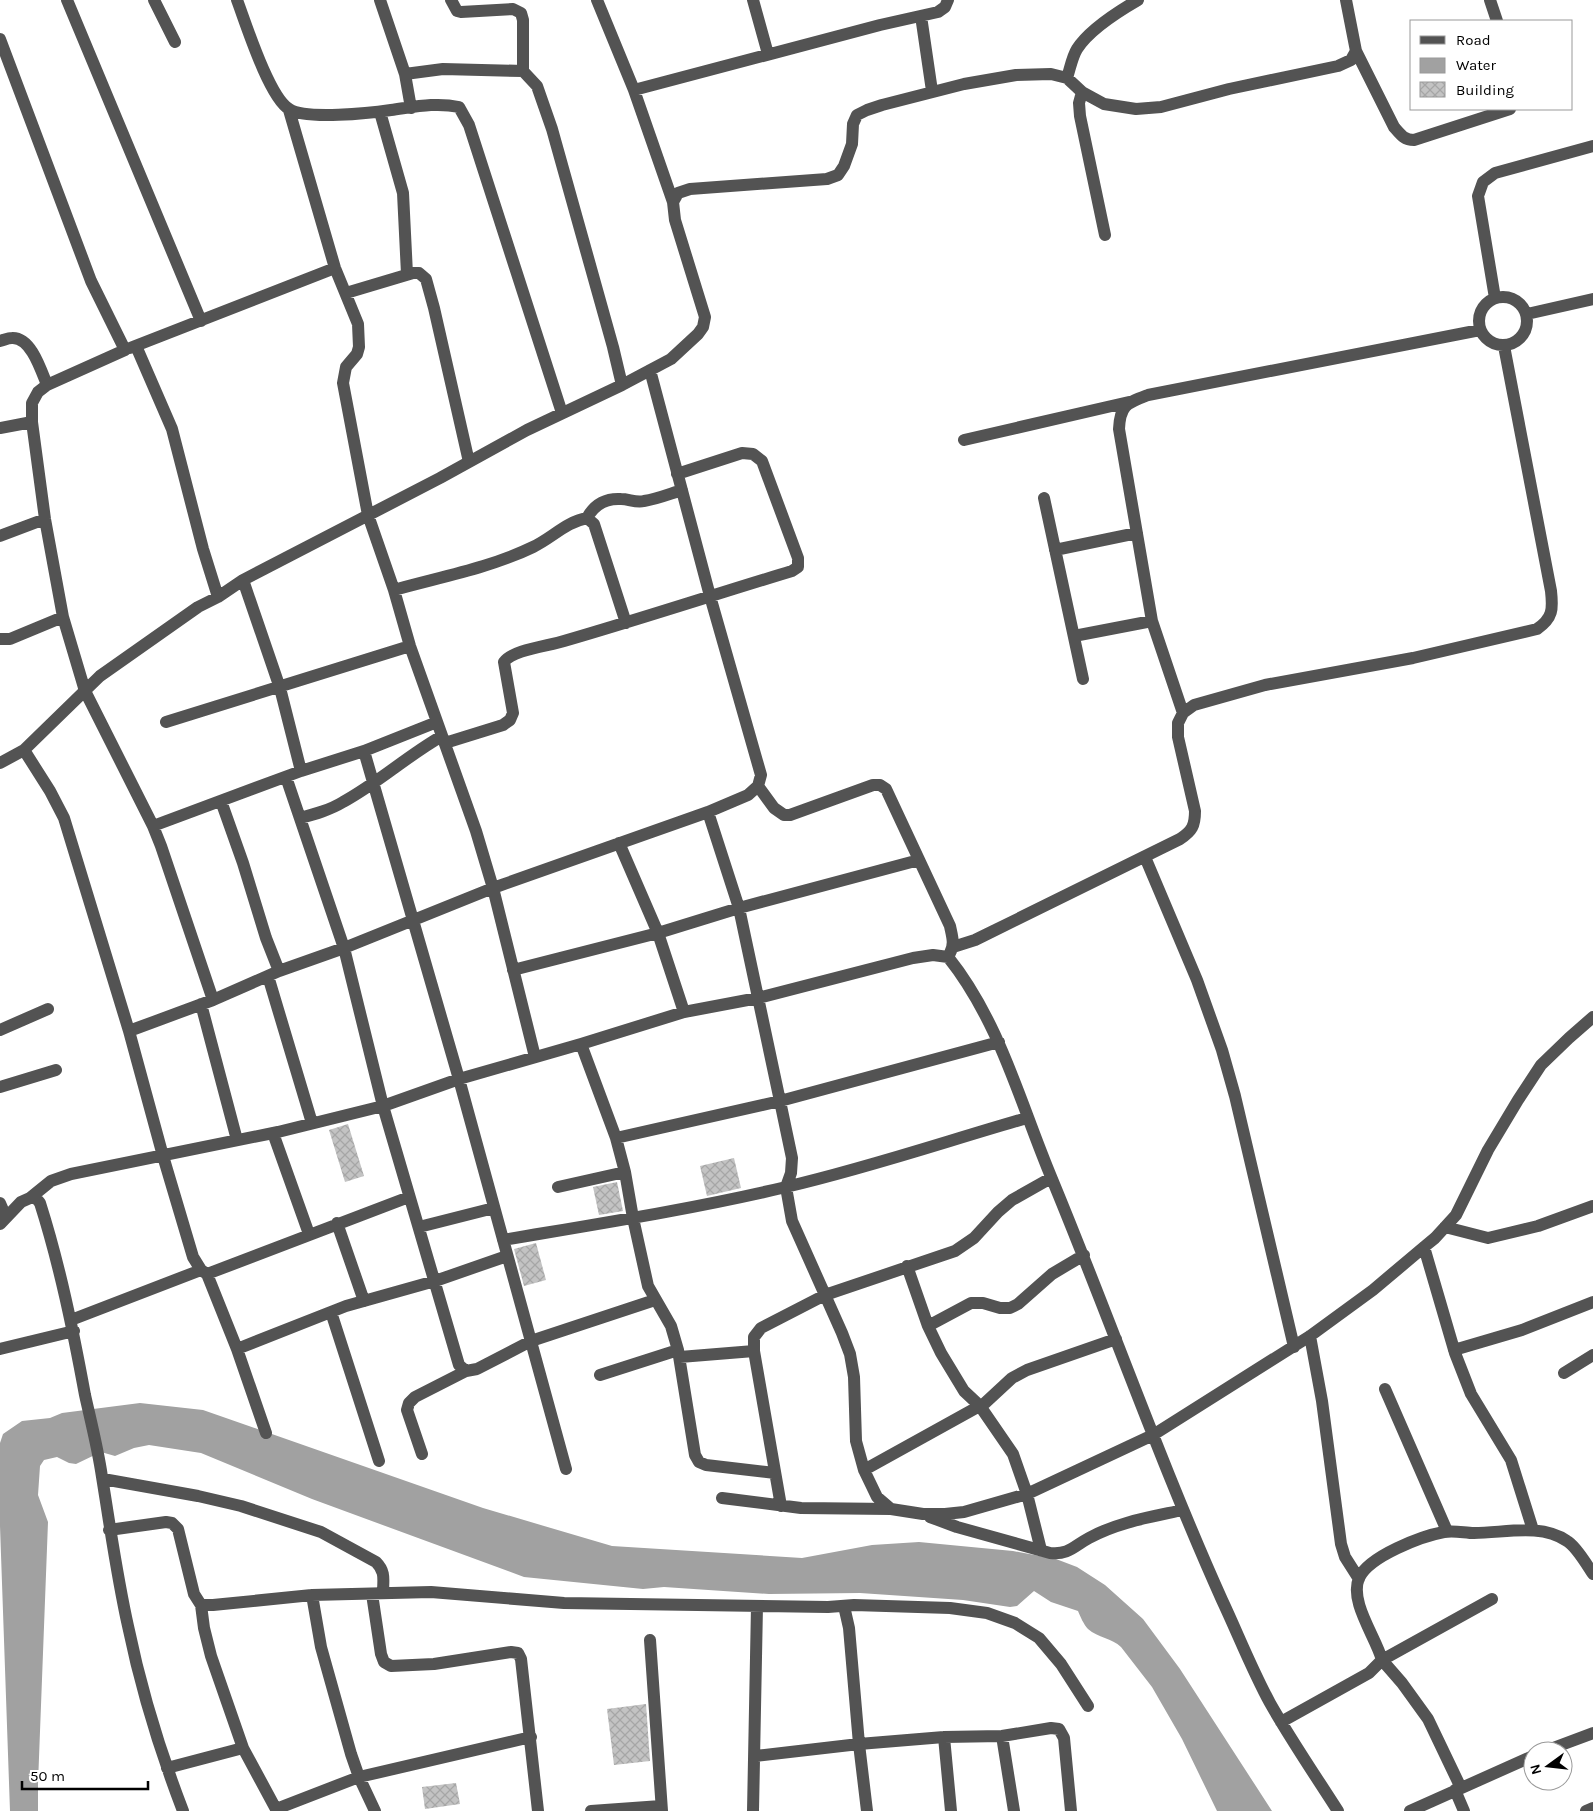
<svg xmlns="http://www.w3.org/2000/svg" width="1593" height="1811" font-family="Karla,sans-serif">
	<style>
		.water { fill: #a1a1a1 }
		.building { fill: url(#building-cross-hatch) }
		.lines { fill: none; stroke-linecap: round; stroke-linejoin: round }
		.minor { stroke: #535353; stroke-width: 12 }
	</style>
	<defs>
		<pattern id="building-cross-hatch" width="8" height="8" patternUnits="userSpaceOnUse" patternTransform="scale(1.25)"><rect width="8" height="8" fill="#c3c3c3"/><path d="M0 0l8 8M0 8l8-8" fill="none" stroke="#a6a6a6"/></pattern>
	</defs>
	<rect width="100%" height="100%" fill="#fff"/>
	<path class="water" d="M140,1403L203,1410L483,1508L612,1546L802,1558L872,1545L919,1542L1013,1551L1056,1559L1077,1567L1105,1585L1143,1619L1180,1669L1272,1811H1217L1182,1739L1152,1687L1121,1647C1112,1638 1098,1638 1088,1629C1084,1625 1080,1616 1078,1611L1051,1602L1034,1591L1017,1606L1010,1607L963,1600L860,1593L769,1594L664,1587L643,1589L524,1577L312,1499L201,1453L149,1445L134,1448L115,1456L101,1452L76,1464L69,1463L57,1457L44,1460L40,1466L38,1495L48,1522L38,1784V1811H10L0,1526V1443L3,1434L22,1421L50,1418L62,1413Z"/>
	<path class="building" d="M348,1124L364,1176L345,1182L329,1130Z
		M734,1158L741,1188L707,1196L700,1166Z
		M617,1182L623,1211L599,1215L593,1187Z
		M536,1243L546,1280L524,1286L514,1249Z
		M646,1704L650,1761L614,1765L607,1709Z
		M456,1783L460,1804L425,1809L422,1787Z"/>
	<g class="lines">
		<path class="minor" d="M67,0L201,321
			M154,0L175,42
			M237,0C246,24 269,97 289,109C305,120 371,113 391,110C414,107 436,102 459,107L469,125L562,413
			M380,0L405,74L411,108
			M451,0L457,11L461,12L513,9L521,13L523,20V71
			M597,0L634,90L673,202
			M753,0L768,54
			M1490,0L1497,21
			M921,16L932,91
			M0,39L91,281L125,350L47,385L38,392L32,403V422L45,519L63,617L85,691L153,826L161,846L213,1000
			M1356,51L1394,127C1400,134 1404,140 1414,140L1510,109
			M405,74L443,69L523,71L537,86L552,129L613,347L622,385
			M1067,78C1070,69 1072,57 1077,49C1089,30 1119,11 1138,0
			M634,90L880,25L938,12L945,7L948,0
			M1082,92L1079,103L1080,116L1105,235
			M289,110L335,268L358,324L359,347L357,354L346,367L343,383L368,515L394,590L410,646L476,831L493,888L535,1057
			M380,112L403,193L407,274
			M346,293L413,273H419L426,279L434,308L469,462
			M1479 321a24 24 0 1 1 48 0a24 24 0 1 1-48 0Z
			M1495,298L1478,196L1483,182L1495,173L1593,146
			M1527,314L1593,299
			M0,341C4,340 8,338 12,338C31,337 41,370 47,385
			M136,346L172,429L203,549L218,597
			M130,348L335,268
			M650,370L710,596L761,775L758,786L748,795L708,812L739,908L780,1101L792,1158L791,1173L786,1187L792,1221L842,1333L850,1354L854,1377L856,1441L864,1470L877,1497L891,1509L923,1514H945L964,1512L1027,1494L1153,1435L1310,1336L1373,1290L1424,1247L1435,1238L1456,1215L1488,1150L1518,1100L1541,1065L1569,1038L1593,1017
			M0,428L32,422
			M964,440L1129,402
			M1044,498L1083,679
			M587,518C594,505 605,498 621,499C629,499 636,503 644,501C657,499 669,494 682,490
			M0,536L45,519
			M1055,550L1137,533
			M243,580L280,688L301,771
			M394,590C440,577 490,568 533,547C552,538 566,522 587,518L594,524L626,623
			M1074,636L1152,621
			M0,639H10L63,617
			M1183,713L1152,621L1119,429C1120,405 1127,403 1148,395L1480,330
			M166,722L410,646
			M445,743L503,725L510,720L513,713L504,662C512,650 548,646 564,641C640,619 716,594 792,571L798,567V558L762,461L753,454L742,453L677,474
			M24,750L50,791L64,818L129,1031L163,1156L193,1257L201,1270L207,1274L409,1197
			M364,751L459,1079L566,1469
			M0,763L24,750L100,676L198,607L218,597L243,580L440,478L527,430L622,385L671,359L698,334L703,327L705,317L675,220L673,202L678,193L690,189L827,179L838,175L844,166L852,144L853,124L857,115L867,110L882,105L964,84L1016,75L1051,74L1067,78L1082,92L1104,104L1136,109L1161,107L1229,89L1338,66L1351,60L1356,51L1346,0
			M286,777L344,948L383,1106L459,1365L466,1371L477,1369L531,1341L655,1300
			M758,786L774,808L784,815H790L873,785H880L886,789L950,926C952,936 955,944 950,953
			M221,801L243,863L266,938L279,971
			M300,818C315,814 330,810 343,802C378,783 407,756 442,736
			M153,826L301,771L364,751L437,722
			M619,843L658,933L684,1012
			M1145,857L1197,980L1222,1050L1235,1096L1294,1347
			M953,947L975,940L1180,839C1192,831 1195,826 1195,811L1178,737V723L1183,713L1194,705L1265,685L1413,658L1537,629C1553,618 1553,609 1551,591L1504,346
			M513,970L658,933L739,908L919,860
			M268,976L312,1123
			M201,1004L237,1140
			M0,1030L48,1009
			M129,1031L213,1000L279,971L344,948L493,888L708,812
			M581,1044L616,1138L625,1172L633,1218L648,1286L671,1326L678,1350L695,1455L699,1462L706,1465L775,1473
			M0,1087L56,1070
			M273,1133L309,1234
			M616,1138L780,1101L999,1042
			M558,1187L625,1172
			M30,1198H36L40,1203C60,1266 73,1330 85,1395C91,1422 98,1449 102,1477C110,1526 117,1577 128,1626C141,1689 160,1751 183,1811
			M0,1203L6,1217
			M337,1223L364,1301
			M0,1224L21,1202L30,1198L51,1181L71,1174L278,1132L383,1106L459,1079L581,1044L684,1012L758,998L913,958L933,955L948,957C1000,1022 1020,1103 1052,1179C1110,1319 1160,1462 1222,1600C1238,1634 1252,1670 1270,1703C1291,1740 1315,1775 1338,1811
			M419,1227L494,1208
			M1445,1227L1488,1238L1538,1226L1593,1206
			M503,1240C597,1224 693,1209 786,1187C868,1168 947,1141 1027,1118
			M1424,1247L1455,1353L1471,1394L1511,1460L1533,1530
			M907,1266L928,1326L941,1353L964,1391L980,1406L1013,1454L1027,1494L1041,1550
			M207,1274L237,1349L266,1433
			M331,1312L379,1461
			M71,1320L201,1270
			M928,1326L971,1303H983L1000,1308H1010L1018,1304L1052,1274L1084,1255
			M1310,1336L1322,1401L1341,1544L1345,1557L1359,1579
			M0,1349L74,1331
			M237,1349L346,1306L435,1281L507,1256
			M1454,1350L1522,1330L1593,1302
			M680,1357L754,1351
			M1564,1373L1593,1355
			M600,1375L678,1350
			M1385,1389L1447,1531
			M422,1454L407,1410L409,1403L415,1397L466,1371
			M864,1470L985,1403L1012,1378L1027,1370L1116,1339
			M103,1479L198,1496L241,1506L321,1532L376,1562C386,1572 383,1580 383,1593
			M722,1498L801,1508L891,1509
			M781,1506L754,1351V1337L761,1328L825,1295L955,1251L974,1238L998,1212L1012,1200L1051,1178
			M930,1517L957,1527L1050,1553C1069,1555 1074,1546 1089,1538C1118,1522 1151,1517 1183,1510
			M109,1530L166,1522L172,1523L178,1529L194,1594L201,1605H213L312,1595L431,1592L564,1603L828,1607L854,1605L950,1608L987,1613L1015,1623L1039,1638L1061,1664L1088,1706
			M372,1594L381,1654L384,1662L391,1666L434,1664L511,1652L518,1653L521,1659L538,1811
			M312,1595L321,1647L351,1754L359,1777L375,1811
			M201,1605L204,1628L211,1656L243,1748L277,1811
			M844,1606L849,1628L859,1744L867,1811
			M650,1640L662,1811
			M1281,1722L1369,1673L1382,1660C1376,1637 1349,1602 1359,1578C1369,1556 1422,1536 1444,1532C1454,1530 1465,1533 1474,1533C1505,1533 1540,1523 1567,1541C1576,1546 1587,1565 1593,1574
			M1002,1736L1014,1811
			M944,1737L951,1811
			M1545,1751L1593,1733
			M755,1756L859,1744L944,1737L1002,1736L1051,1728L1059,1729L1064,1738L1071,1811
			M167,1768L243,1748
			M1461,1788L1428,1719L1402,1683L1382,1660L1492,1599
			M1455,1790L1464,1811
			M276,1809L359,1777L531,1737
			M591,1811L661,1806
			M753,1811L757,1606
			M1410,1811L1533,1756
			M1586,1811L1593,1808"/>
	</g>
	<rect x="1410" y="20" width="162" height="90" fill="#ffffff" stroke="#999999"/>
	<rect x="1420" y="36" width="25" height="8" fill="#535353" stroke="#999999"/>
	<text x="1456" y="45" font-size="15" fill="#000000">Road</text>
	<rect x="1420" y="58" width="25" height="15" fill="#a1a1a1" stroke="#999999"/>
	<text x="1456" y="70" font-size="15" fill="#000000">Water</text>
	<rect x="1420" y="82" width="25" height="15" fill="url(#building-cross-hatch)" stroke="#999999"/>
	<text x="1456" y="95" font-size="15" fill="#000000">Building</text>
	<g transform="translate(1548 1766) rotate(255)"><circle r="24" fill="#ffffff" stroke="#999999"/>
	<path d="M0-4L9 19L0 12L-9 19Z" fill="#000000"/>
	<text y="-8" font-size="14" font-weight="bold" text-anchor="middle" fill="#000000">N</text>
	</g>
	<path d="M22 1781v8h126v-8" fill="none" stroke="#000000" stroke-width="2.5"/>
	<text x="30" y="1781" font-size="15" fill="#000000" stroke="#ffffff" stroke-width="4" paint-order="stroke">50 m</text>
</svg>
